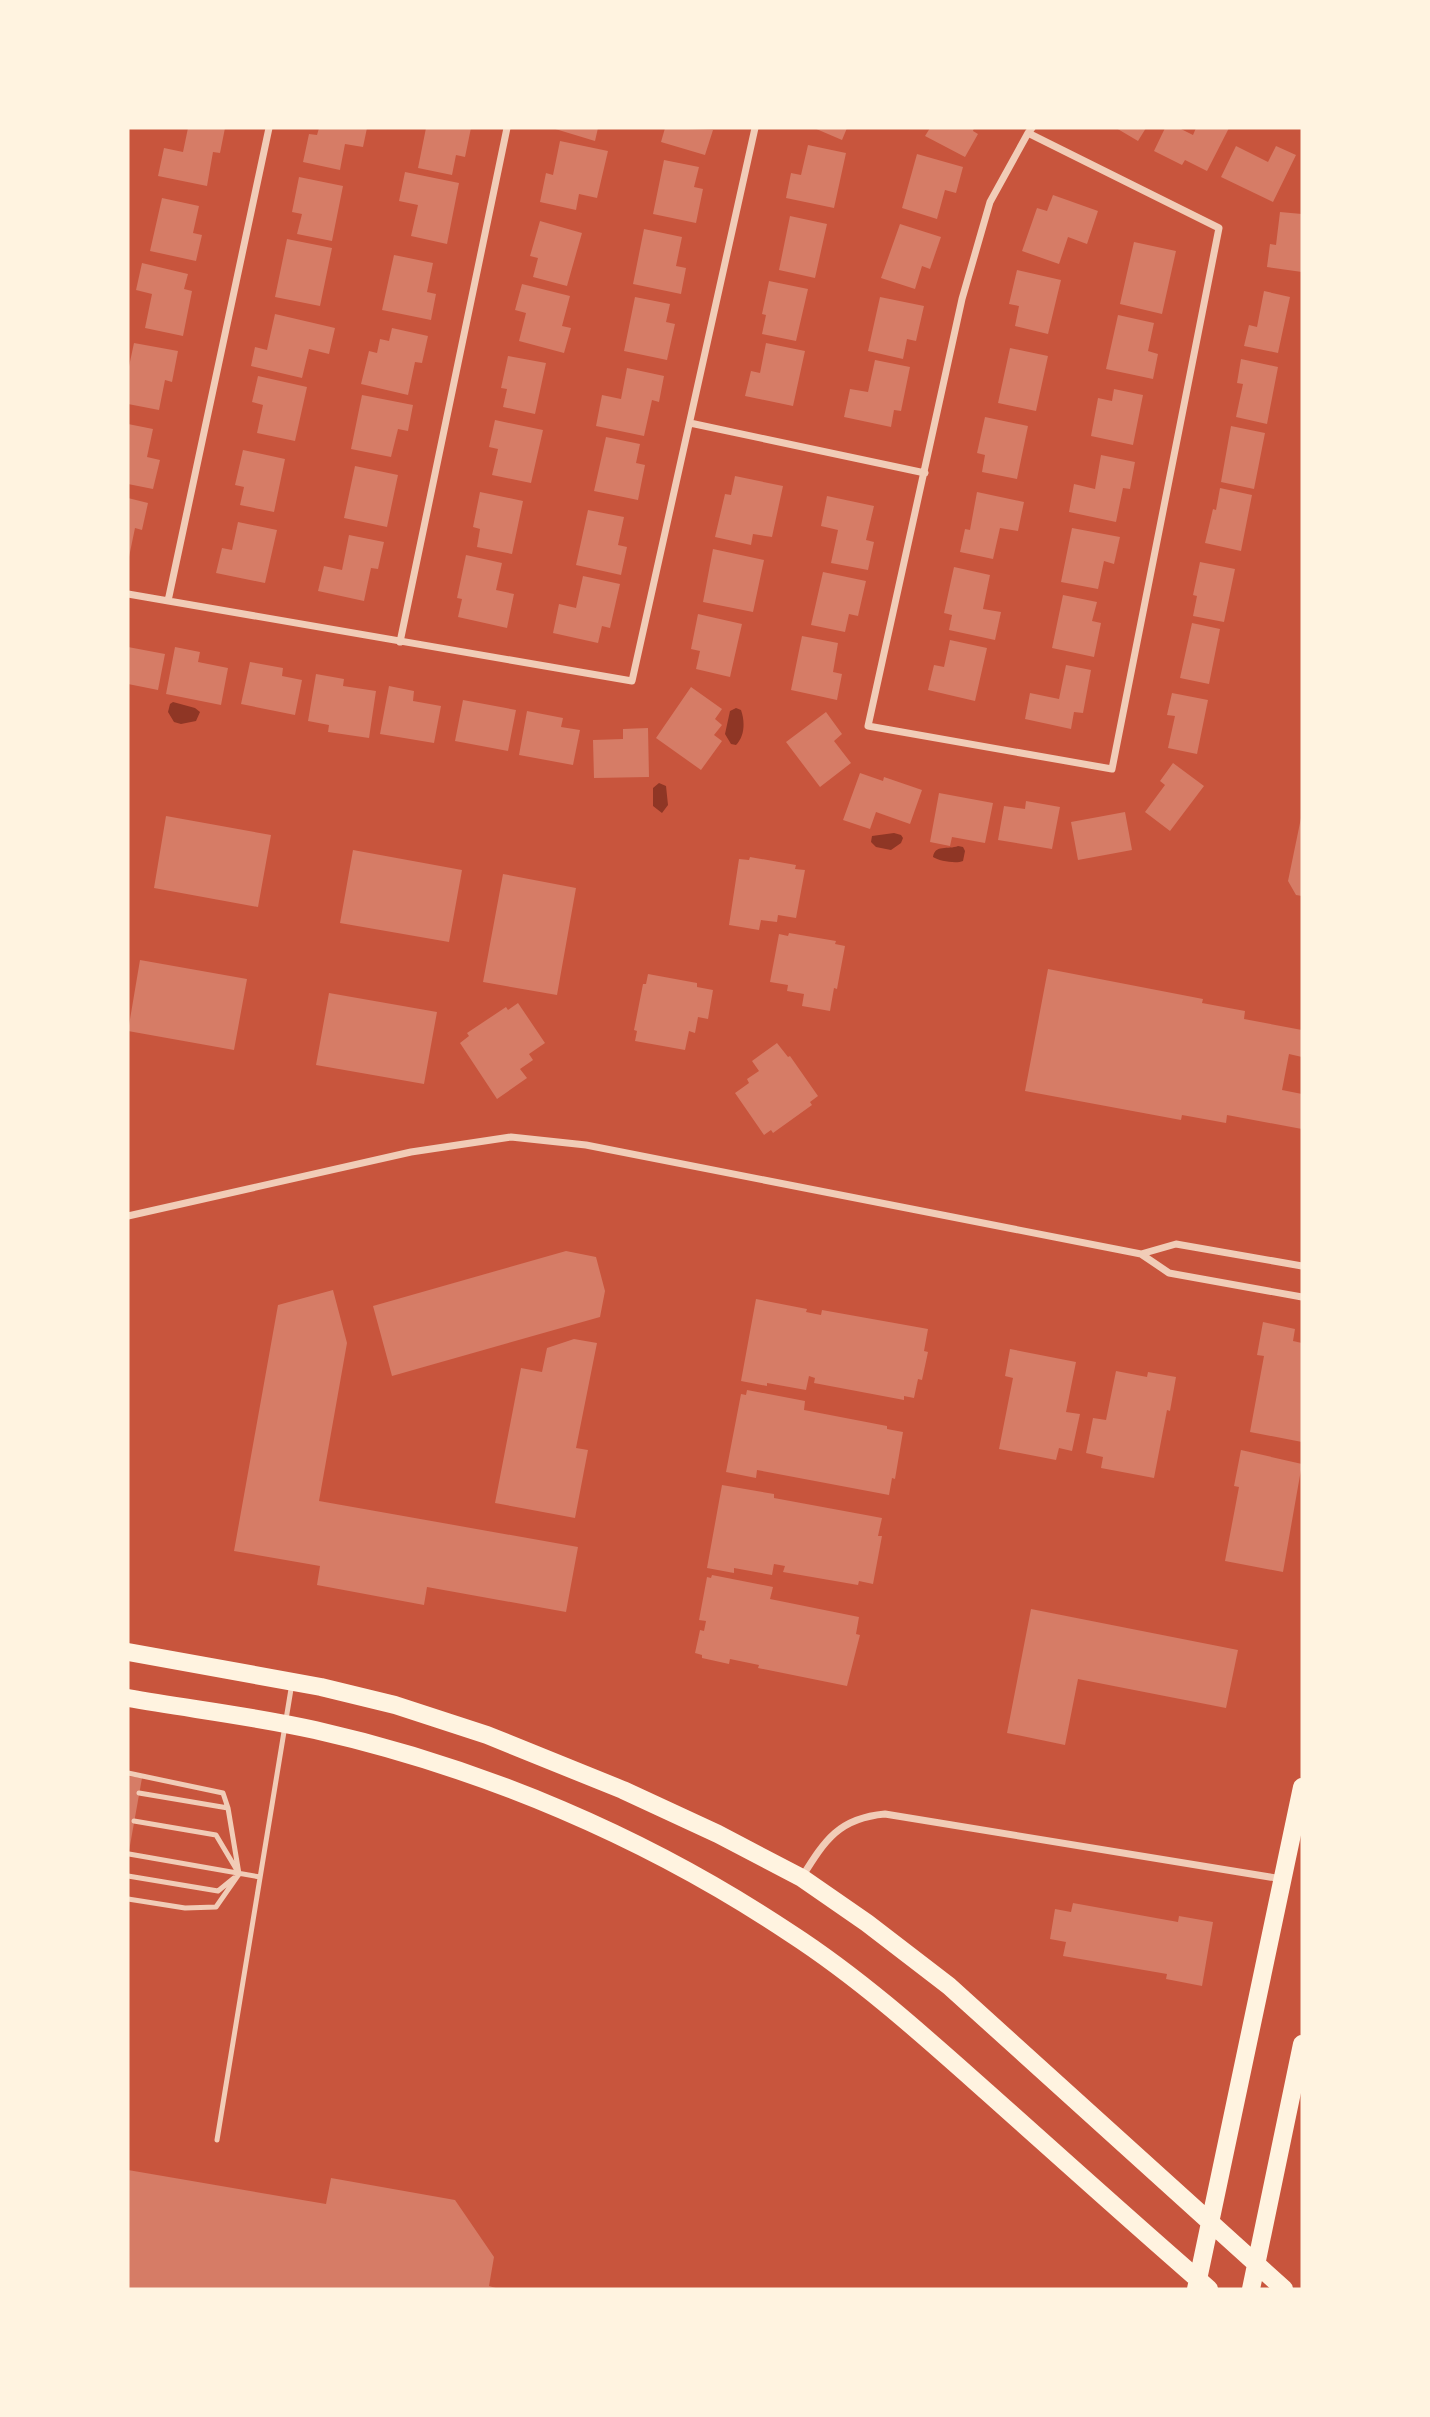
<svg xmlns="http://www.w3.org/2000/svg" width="1430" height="2417" font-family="Literata,serif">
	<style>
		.water { fill: #8f3625 }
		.building { fill: #d67c66 }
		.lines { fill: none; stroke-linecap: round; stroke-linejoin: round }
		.service { stroke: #f1ccb7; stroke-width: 5 }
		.minor { stroke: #f1ccb7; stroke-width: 7 }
		.primary { stroke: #fff3e0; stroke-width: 18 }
	</style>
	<rect width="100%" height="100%" fill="#c8553d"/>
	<path class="water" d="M173,702L195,708L200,712L196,721L181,724L174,722L168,712L170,704Z
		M736,708L741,710C745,721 745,736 736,745L731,744L725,734L730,711Z
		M659,783L666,786L668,805L662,813L653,806V788Z
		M894,833L901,835L903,838L901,843L891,850L876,847L871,842L872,836Z
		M958,846L963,847L965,851L963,861C956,864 939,861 933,857C935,844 948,850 958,846Z"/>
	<path class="building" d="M188,128H225L220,153L213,152L207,186L158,176L164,148L183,152Z
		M319,128H367L363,147L345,144L340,170L303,162L309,134L317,135Z
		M426,128H471L465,157L456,155L452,175L418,168Z
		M552,128H598L595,141Z
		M665,128L713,130L705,155L661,142Z
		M814,128H847L842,140Z
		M930,128H974L973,131L978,134L965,157L925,136Z
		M1116,128H1146L1138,141Z
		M1165,128H1179L1193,135L1196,128H1229L1207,171L1185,160L1182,165L1154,151Z
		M560,141L608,151L597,198L579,194L576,210L540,202L546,173L553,175Z
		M808,145L846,153L834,208L786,198L791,173L801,175Z
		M1236,146L1268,162L1276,146L1296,155L1273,202L1221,177Z
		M917,154L963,167L956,193L945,190L937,219L902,208Z
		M664,160L699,167L694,187L703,189L696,223L653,214Z
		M405,172L459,183L447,244L411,236L418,205L399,201Z
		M299,177L343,186L332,241L297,234L302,214L292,212Z
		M1053,195L1098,211L1087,244L1068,237L1059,264L1022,251L1037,208L1047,211Z
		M162,198L199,206L193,233L202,235L196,261L150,251Z
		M1280,212L1302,214V272L1267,267L1270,244L1276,245Z
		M790,216L827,224L815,278L779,270Z
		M540,221L582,233L567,286L533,277L538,258L530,256Z
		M900,224L941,237L930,269L922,266L915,289L881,278Z
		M644,229L682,237L676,266L686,268L681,294L633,284Z
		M287,239L332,248L320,306L275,297Z
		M1134,242L1176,251L1162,314L1120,304Z
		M394,255L433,263L427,292L436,294L431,320L382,310Z
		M142,263L188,274L184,289L192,291L183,336L145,328L152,294L136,290Z
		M1017,270L1061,280L1048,334L1015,326L1019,306L1009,304Z
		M769,281L808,289L796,341L762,334L766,315L762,314Z
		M522,284L570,296L562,326L571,328L564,353L519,341L526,313L515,310Z
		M1264,291L1290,297L1278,353L1244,346L1249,325L1257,327Z
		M635,297L670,304L666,322L675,324L667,360L624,351Z
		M880,297L924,306L916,341L907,339L903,359L868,351Z
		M275,314L335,328L329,354L309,349L302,378L251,366L255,347L267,350Z
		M1118,315L1154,323L1148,351L1158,354L1153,379L1106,369Z
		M392,328L428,336L422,363L415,362L408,395L361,384L369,351L377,353L380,339L389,341Z
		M134,343L178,351L172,382L165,380L159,410L128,404V371Z
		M766,343L805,351L793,406L745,396L751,371L760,373Z
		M1010,348L1048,356L1036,411L998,403Z
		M508,356L546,363L535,414L503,407L507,389L501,388Z
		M1241,359L1278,367L1267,424L1236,417L1243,384L1237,383Z
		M875,360L910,367L901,411L894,410L891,427L844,417L850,389L868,392Z
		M627,368L664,376L659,402L652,400L644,436L596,426L602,395L621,399Z
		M258,376L307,387L295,441L257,433L263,405L252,402Z
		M1114,389L1143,395L1133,445L1091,436L1098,398L1112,401Z
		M362,395L413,405L408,431L398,429L391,457L351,449Z
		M985,417L1028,426L1017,479L982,472L985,455L977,453Z
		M495,420L543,430L531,483L492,475L498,449L489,447Z
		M128,424L153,429L147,457L160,460L153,489L128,484Z
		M1231,426L1265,433L1254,489L1221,482Z
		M606,437L640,444L636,463L645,465L638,500L594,491Z
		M243,450L285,459L274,512L240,505L244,487L235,485Z
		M1101,455L1135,462L1130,489L1123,488L1116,522L1069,512L1074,484L1095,489Z
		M355,466L398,475L387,527L344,518Z
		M735,476L783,486L772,537L753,534L751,545L715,537L725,494L731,495Z
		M1220,488L1252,495L1241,551L1205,543L1213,509L1216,510Z
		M480,492L523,501L512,554L477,547L480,529L473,527Z
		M977,492L1024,502L1018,531L1000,528L993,559L960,552L965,529L970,530Z
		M827,496L874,506L866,540L874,542L868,570L831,563L838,530L821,526Z
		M128,498L148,503L142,530L135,528L129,557Z
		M588,510L624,517L618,545L627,547L621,575L576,565Z
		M238,522L277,530L265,583L216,573L222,548L232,550Z
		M1072,528L1120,537L1114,564L1104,561L1098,589L1061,582Z
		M349,535L384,542L378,569L371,568L364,601L318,591L324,566L342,570Z
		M713,549L764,560L753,612L703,602Z
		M466,555L502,563L496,590L514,594L507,628L458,617L462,599L457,598Z
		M1200,562L1235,569L1224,622L1193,616L1197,596L1193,595Z
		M954,567L990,575L983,609L1001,612L995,640L949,630L952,615L944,613Z
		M823,572L866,581L858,616L849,614L845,632L811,625Z
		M583,576L620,584L610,628L602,626L598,643L553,633L559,604L576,608Z
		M1063,595L1097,602L1092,621L1101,623L1094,657L1052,648Z
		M698,614L742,624L730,677L696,669L700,651L691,649Z
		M1192,623L1220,629L1209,684L1180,678Z
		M802,636L838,643L833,672L842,674L837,700L791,690Z
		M950,640L987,648L975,701L928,690L934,665L944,667Z
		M128,647L165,654L158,690L128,684Z
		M175,647L200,652L198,662L228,668L221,705L166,694Z
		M250,662L283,668L282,676L302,680L295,715L241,704Z
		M1066,665L1091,670L1083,713L1074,712L1071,729L1025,719L1030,693L1059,699Z
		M316,674L344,679L343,686L376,691L369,738L328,732L329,725L308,721Z
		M389,686L414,691L413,701L441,706L434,743L380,734Z
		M691,687L722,709L715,719L722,725L714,735L722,741L701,770L656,738Z
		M1172,693L1208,700L1197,754L1168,748L1175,716L1167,715Z
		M463,700L516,710L508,751L455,741Z
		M527,711L563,718L561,727L580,730L573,765L519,755Z
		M826,712L842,734L834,741L851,763L820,787L786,742Z
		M648,728L649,777L594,778L593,740L623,739V729Z
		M1173,763L1204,786L1170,831L1145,812L1165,785L1160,781Z
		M860,773L883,781L884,777L922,790L910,824L876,812L870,829L843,820Z
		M939,793L993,803L985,843L952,837L950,846L930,842Z
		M1026,801L1060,807L1052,849L998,840L1004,806L1025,809Z
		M1125,812L1132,850L1078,860L1071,822Z
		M166,816L271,835L258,907L154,888Z
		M1301,818H1302V896L1296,895L1288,881Z
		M353,850L462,870L449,942L340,923Z
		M750,857L796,865L795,869L805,870L796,918L778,915L777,922L761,920L759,930L729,925L739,859L749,860Z
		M503,874L576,888L557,995L483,982Z
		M789,933L836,941L835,944L845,946L837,989L834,988L830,1011L802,1006L804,994L787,991L788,985L770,982L779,934L788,936Z
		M140,960L247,979L234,1050L128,1031Z
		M1048,969L1203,999L1202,1003L1245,1011L1244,1019L1302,1030V1057L1289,1054L1282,1090L1302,1094V1129L1227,1115L1226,1123L1182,1115L1181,1120L1025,1091Z
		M648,974L697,983V987L713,990L708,1019L698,1017L695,1033L689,1031L685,1050L635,1041L637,1031L634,1030L643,984H646Z
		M329,993L437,1012L424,1084L316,1065Z
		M518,1003L545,1043L529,1054L533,1060L520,1069L527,1078L497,1099L460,1043L469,1036L467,1033L506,1007L508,1010Z
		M777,1043L788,1057L790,1056L818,1096L810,1102L812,1105L773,1133L771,1130L764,1135L735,1093L749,1083L747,1079L759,1071L752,1061Z
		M566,1251L596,1257L605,1291L600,1317L392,1376L373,1306Z
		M333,1290L347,1343L319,1501L578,1547L566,1612L427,1587L424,1605L317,1585L320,1566L234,1551L278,1305Z
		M756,1299L807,1309L806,1312L821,1315L822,1310L928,1329L924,1351L928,1352L922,1380L918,1379L914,1398L904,1396V1400L814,1383L815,1378L809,1376L806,1390L767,1383V1386L741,1381Z
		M1263,1322L1295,1329L1293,1341L1302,1343V1442L1250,1432L1264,1356L1257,1355Z
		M574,1339L597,1343L576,1448L588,1450L575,1518L495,1503L521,1368L542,1372L547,1348Z
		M1010,1349L1076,1362L1066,1412L1080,1414L1072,1451L1059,1448L1056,1460L999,1449L1013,1378L1005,1376Z
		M1116,1371L1147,1377L1148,1372L1176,1377L1170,1411L1167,1410L1154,1478L1101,1468L1103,1457L1086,1453L1093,1418L1106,1420Z
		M747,1390L805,1401L804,1410L887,1426V1429L903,1432L895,1479L892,1478L889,1495L757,1470L756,1478L726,1472L741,1394L746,1395Z
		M1241,1450L1302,1464L1283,1572L1225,1561L1239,1487L1234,1486Z
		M722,1485L774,1494V1498L882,1518L878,1536H882L873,1584L859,1581L858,1585L783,1572L785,1566L774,1564L772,1575L734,1568V1573L707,1568Z
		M712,1575L773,1587L770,1599L859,1617L856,1634L860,1635L847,1686L758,1668L759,1665L730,1659L729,1664L702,1658V1655L695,1653L700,1630L704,1631L706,1621L699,1620L707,1577L711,1578Z
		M1031,1609L1238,1650L1226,1708L1078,1679L1065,1745L1007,1733Z
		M128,1776L142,1778L129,1851H128Z
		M1073,1903L1178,1922L1179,1916L1213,1922L1202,1986L1166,1979L1167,1974L1063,1956L1066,1942L1050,1939L1055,1909L1071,1912Z
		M128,2170L326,2204L331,2178L455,2200L494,2257L489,2286L499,2289H128Z"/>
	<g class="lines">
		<path class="service" d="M128,1773L223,1793L228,1808
			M134,1821L216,1835L238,1872
			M129,1854L260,1877
			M128,1876L218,1891L234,1878
			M128,1899L185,1908L216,1907L239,1874L228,1808L139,1793
			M217,2140L292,1683"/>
		<path class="minor" d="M1028,133L1219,228L1112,769L868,726L962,299L990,202L1028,133L1032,128
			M690,423L925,473
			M128,594L632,681L755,128
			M168,601L269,128
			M400,642L507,128
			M128,1216L411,1152L511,1137L586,1145L1141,1254L1169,1273L1302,1297
			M1141,1254L1176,1244L1302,1266
			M802,1877C825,1840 839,1818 885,1814L1282,1879"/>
		<path class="primary" d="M128,1652L321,1687L395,1705L487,1735L623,1790L718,1834L802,1878L867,1923L949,1986L1284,2289
			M128,1698C190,1709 253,1716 315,1730C483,1768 646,1837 790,1933C861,1979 924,2036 987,2092C1061,2158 1134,2224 1209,2289
			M1196,2289L1302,1787
			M1251,2289L1302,2044"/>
	</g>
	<rect width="1430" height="2417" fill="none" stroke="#fff3e0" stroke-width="259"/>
</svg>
